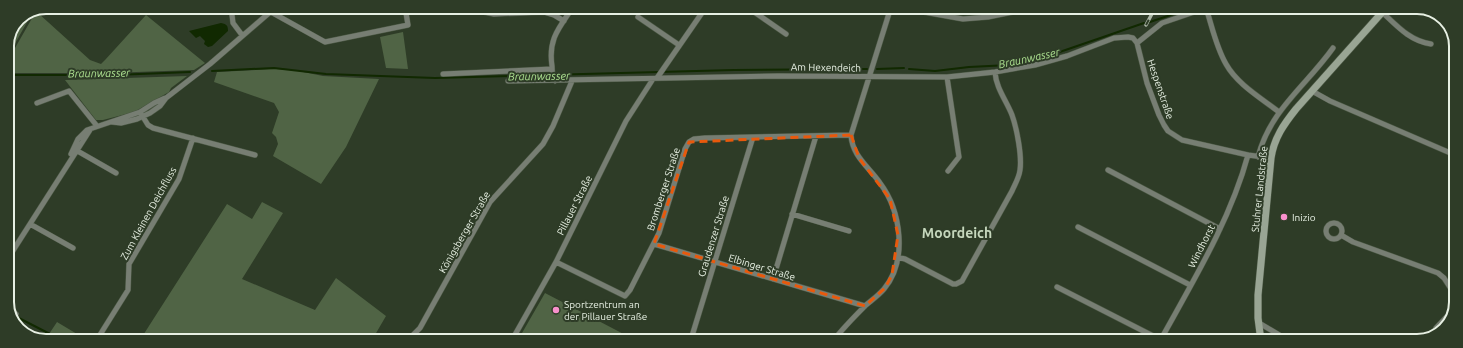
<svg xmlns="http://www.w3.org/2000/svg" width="1463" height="348" font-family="Ubuntu,sans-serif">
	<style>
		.green { fill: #506445 }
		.water { fill: #112901 }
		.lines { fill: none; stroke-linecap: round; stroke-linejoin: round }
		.stream { stroke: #112901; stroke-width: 2 }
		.minor-casing { stroke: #4c5945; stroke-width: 6 }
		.secondary-casing { stroke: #4c5945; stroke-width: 8 }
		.minor { stroke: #777e73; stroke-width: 5 }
		.secondary { stroke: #99a594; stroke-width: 7 }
		.rail-casing { stroke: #abb6a6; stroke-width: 3.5 }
		.rail { stroke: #2e3c27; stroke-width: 2; stroke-dasharray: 6; stroke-linecap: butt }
		.marked { fill: none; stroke: #e8590c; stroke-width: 3; stroke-dasharray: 8 5; stroke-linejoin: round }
		.poi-dot { fill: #f890cc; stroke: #2e3c27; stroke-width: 1.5 }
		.labels { text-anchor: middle; stroke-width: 4; stroke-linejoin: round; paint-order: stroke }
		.street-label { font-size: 10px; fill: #e7f0e3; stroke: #2e3c27 }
		.poi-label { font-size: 10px; fill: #e7f0e3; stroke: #2e3c27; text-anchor: start }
		.water-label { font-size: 11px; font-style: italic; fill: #ace090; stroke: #2e3c27 }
		.district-label { font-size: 14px; font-weight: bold; fill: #c5d7bc; stroke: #2e3c27 }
		.rim { fill: none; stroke: #e7f0e3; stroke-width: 2 }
	</style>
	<rect width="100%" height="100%" fill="#2e3c27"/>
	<path class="green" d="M35,13H38L90,60L101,64L105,60L146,15L205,63L194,70L108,73H7V62Z
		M30,14L31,15L7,58V46L19,18Z
		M403,32L408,69L386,68L380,37Z
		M274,69L293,70L323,76L379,79L346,147L321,184L273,156L278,144L276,137L272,133L279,112L274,103L214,82L217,72Z
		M187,76L171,88L169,92L134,112L103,120H96L65,80Z
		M262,202L283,213L242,279L315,310L336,278L386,316L372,340H140L227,204L252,219Z
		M545,293L637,341L518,340Z
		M57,322L87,340H45Z"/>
	<path class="water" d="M221,23C227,24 228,26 228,31L212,46L208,47L204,44L205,41L200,36L196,38L189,31Z"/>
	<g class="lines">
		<path class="stream" d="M1150,22L1191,8
			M877,69L904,68
			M909,69L935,71L969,67L1009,65L1048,56L1144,23
			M212,71L274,68L326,74L435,78L734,70L867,69
			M7,75H114L190,72
			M11,314L50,334L47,340"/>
		<defs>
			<path id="minor" d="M231,7L233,23L242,35
				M471,7L479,11L494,14L544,12L554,15L564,21
				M747,7L786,34
				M896,7L963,19L988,17L1033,8
				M1206,8C1212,26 1216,47 1226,64C1237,84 1261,98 1279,112
				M271,12L325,42L408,25L405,7
				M1382,12C1397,26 1410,41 1431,44
				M638,17L679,45
				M1137,43L1162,23L1206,8
				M443,74L552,69
				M947,77L959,157L948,171
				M657,78L706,7
				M508,81L778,76L947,77L995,72L1035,65L1067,56L1114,38L1128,37L1133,38L1137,43L1147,83L1159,115L1164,125L1168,131L1182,140L1248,155L1271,158
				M555,81C553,77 552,71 552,66C548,39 559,28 573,7
				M1312,91L1330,101L1455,155
				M37,103L69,91L97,126
				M140,112L148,125L153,128L255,155
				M112,122L121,123L137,119L150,113L160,106L166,98L210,64L276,7
				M74,149L116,173
				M71,154L78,139L87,130L140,112L154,103L165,98
				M1258,157C1270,110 1306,86 1333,48
				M1108,170L1220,229
				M792,214L849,231
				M1326 231a8 8 0 1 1 16 0a8 8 0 1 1-16 0Z
				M30,224L73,248
				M1078,227L1190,285
				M1341,235L1353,242L1438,273L1444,278L1455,295
				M654,244L865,306
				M897,257L905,259L953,284H956L962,281L1012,191C1015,184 1019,178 1020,170C1022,156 1017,129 1012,115C1006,100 996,88 995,72
				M7,260L90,130
				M556,262L625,296L630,290L659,233L685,149L689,142L694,139L705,138L851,135
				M773,279L816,136
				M1057,287L1161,340
				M8,309L16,314
				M1259,323L1281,336L1294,341
				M413,335L420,328L490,202L543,144L553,126L572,81
				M1432,336L1436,328L1455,308
				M98,338L128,290L129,264L179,179L193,138
				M512,340L556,262L626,121L653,79
				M694,341L692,336L753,137
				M833,341C843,328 855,316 866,305C872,300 879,295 884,289C908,260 901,211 880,183C869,167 852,156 851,135L891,7
				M1160,341C1193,281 1230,221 1248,155"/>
			<path id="secondary" d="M1261,341L1258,318V295L1271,158C1274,138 1284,124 1296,109L1386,8"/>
		</defs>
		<use href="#minor" class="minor-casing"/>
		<use href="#secondary" class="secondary-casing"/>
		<use href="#minor" class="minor"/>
		<use href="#secondary" class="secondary"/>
		<defs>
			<path id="rail" d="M1146,25L1155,8"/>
		</defs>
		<use href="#rail" class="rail-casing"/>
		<use href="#rail" class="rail"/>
	</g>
	<path class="marked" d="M851,135L859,158L890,199L898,235L892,275L885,288L865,306L654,244L689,142Z"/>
	<g class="poi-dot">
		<circle cx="1284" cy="217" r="4"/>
		<circle cx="556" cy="310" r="4"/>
	</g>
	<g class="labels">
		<g class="street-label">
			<text transform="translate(826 67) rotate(1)" y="4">Am Hexendeich</text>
			<text transform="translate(1161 89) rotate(71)" y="4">Hespenstraße</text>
			<text transform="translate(663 189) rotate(-72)" y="4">Bromberger Straße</text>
			<text transform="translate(1259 189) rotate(-84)" y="4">Stuhrer Landstraße</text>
			<text transform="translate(574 205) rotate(-63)" y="4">Pillauer Straße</text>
			<text transform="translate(148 213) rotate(-61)" y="4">Zum Kleinen Deichfluss</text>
			<text transform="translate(464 232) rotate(-60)" y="4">Königsberger Straße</text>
			<text transform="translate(713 236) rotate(-73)" y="4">Graudenzer Straße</text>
			<text transform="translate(1201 246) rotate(-63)" y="4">Windhorst</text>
			<text transform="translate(762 267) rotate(17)" y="4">Elbinger Straße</text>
		</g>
		<g class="poi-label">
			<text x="1292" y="221">Inizio</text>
			<text x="564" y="308">Sportzentrum an<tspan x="564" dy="12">der Pillauer Straße</tspan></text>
		</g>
		<g class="water-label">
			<text transform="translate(1029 58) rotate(-12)" y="4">Braunwasser</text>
			<text transform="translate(99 73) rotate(-1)" y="4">Braunwasser</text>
			<text transform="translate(539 76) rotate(-1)" y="4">Braunwasser</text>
		</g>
		<g class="district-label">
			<text x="957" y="238">Moordeich</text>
		</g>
	</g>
	<path d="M0 0H1463V348H0ZM46 14H1417A32 32 0 0 1 1449 46V302A32 32 0 0 1 1417 334H46A32 32 0 0 1 14 302V46A32 32 0 0 1 46 14Z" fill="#2e3c27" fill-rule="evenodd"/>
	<path class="rim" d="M46 14H1417A32 32 0 0 1 1449 46V302A32 32 0 0 1 1417 334H46A32 32 0 0 1 14 302V46A32 32 0 0 1 46 14Z"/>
</svg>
